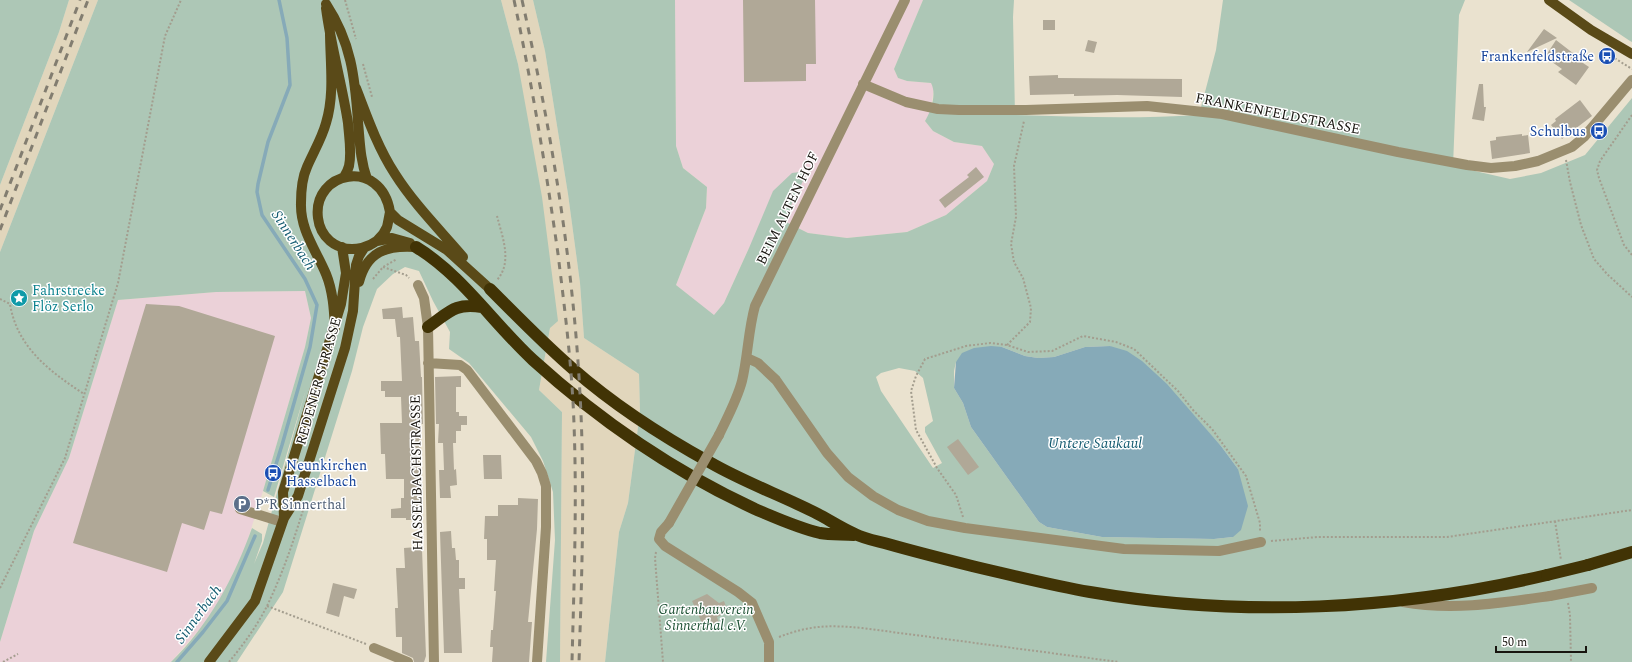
<svg xmlns="http://www.w3.org/2000/svg" width="1632" height="662" font-family="Spectral,serif">
	<style>
		.commercial { fill: #ebd1d8 }
		.built { fill: #e1d6bc }
		.green { fill: #adc7b6; fill-rule: evenodd }
		.water { fill: #86aab8 }
		.lines { fill: none; stroke-linecap: round; stroke-linejoin: round }
		.stream { stroke: #86aab8; stroke-width: 3.5 }
		.building { fill: #b0a897 }
		.path { stroke: #a39d8e; stroke-width: 2; stroke-dasharray: 2 2; stroke-linecap: butt }
		.minor { stroke: #9a8e6f; stroke-width: 10 }
		.major { stroke: #5a4a18; stroke-width: 10 }
		.highway { stroke: #413305; stroke-width: 12 }
		.rail { stroke: #827d70; stroke-width: 3; stroke-dasharray: 7 7; stroke-linecap: butt }
		.minor-bridge { stroke: #9a8e6f; stroke-width: 10 }
		.highway-bridge { stroke: #413305; stroke-width: 12 }
		.labels { text-anchor: middle; stroke-width: 3; stroke-linejoin: round; paint-order: stroke }
		.transit-label { font-size: 14px; fill: #164399; stroke: #fff; text-anchor: end }
		.street-label { font-size: 14px; fill: #18150f; stroke: #fff }
		.culture-label { font-size: 14px; fill: #0d838f; stroke: #fff; text-anchor: start }
		.service-label { font-size: 14px; fill: #4e5e75; stroke: #fff; text-anchor: start }
		.park-label { font-size: 14px; font-style: italic; fill: #1d5134; stroke: #fff }
		.water-label { font-size: 15px; font-style: italic; fill: #155c71; stroke: #fff }
	</style>
	<rect width="100%" height="100%" fill="#eae2cf"/>
	<path class="commercial" d="M675,0H923L894,69L898,78L907,81L931,83L934,88L930,113L925,121L933,131L954,142L982,146L994,164L987,181L946,215L907,232L847,238L808,233L785,222L792,203L749,248L724,303L714,316L676,285L706,208L707,187L683,168L676,146Z
		M305,291L311,318L305,347L263,491L245,548L223,595L204,624L171,662H0V642L34,531L69,458L118,300L216,292Z"/>
	<path class="built" d="M69,0H98L0,252V185L59,32Z
		M501,0H533L545,51L568,194L580,283L584,338L639,374L640,412L628,503L619,532L605,662H560L562,412L539,390L550,328L518,64Z"/>
	<path class="green" d="M0,0H69L59,32L0,185Z
		M98,0H501L518,64L542,197L558,321L550,328L539,390L562,412L560,662H546L555,540L553,492L543,461L531,437L469,363L449,349L450,332L433,301L419,271L405,267L393,274L377,289L363,327L352,371L283,592L237,662H171C209,625 234,578 252,528L262,534V541L254,564L263,543L306,389L274,497L263,491L305,347L311,318L305,291L216,292L118,300L69,458L34,531L0,642V252Z
		M533,0H675L676,146L683,168L707,187L706,208L676,285L714,315L724,303L749,248L773,191L792,173L800,172L806,175L792,203L786,222L808,233L847,238L907,232L946,215L987,181L994,164L982,146L954,142L933,131L925,121C931,111 937,94 931,83L907,81L898,78L894,69L923,0H1014L1013,17L1015,115C1076,117 1137,119 1199,115L1216,50L1223,0H1465L1459,15L1453,166L1510,179L1541,173L1585,155L1632,98V662H605L619,532L628,503L640,412L639,374L584,338L580,283L568,194L545,51ZM1110,346L1194,416L1221,446L1238,469L1233,537L1214,539L1102,537L1047,527L1039,522L971,427L963,403L954,388V371L956,362L1002,347L1025,356L1038,358L1054,357L1085,347ZM899,368L915,371L923,378L933,421L925,427V432L942,463L933,468L881,391L876,377L881,373Z
		M1569,0H1632V42L1630,41Z"/>
	<path class="water" d="M991,346L1002,347L1025,356L1038,358L1054,357L1085,347L1110,346L1127,351L1142,361L1167,384L1221,446L1238,469L1248,506L1241,530L1233,537L1214,539L1102,537L1047,527L1039,522L971,427L963,403L954,388L956,362L962,353L974,348Z"/>
	<g class="lines">
		<path class="stream" d="M268,490L282,445L310,347L317,305L305,279L262,215L257,192L258,184L268,142L290,85L287,38L279,0
			M177,662L203,632L227,601L255,536"/>
	</g>
	<path class="building" d="M743,0H815L816,64H806V81L744,82Z
		M1043,20H1055V30H1043Z
		M1544,29L1557,38L1527,52Z
		M1088,40L1097,42L1094,53L1085,51Z
		M1556,40L1578,57L1577,59L1589,67L1576,85L1558,72L1562,69L1545,57Z
		M1058,75V78L1182,79V97L1117,95L1074,96V94L1030,95L1029,76Z
		M1479,84H1483L1484,107H1486L1484,121L1472,119Z
		M1580,100L1592,116L1562,139L1551,125L1556,121L1555,119Z
		M1522,134V136L1528,135L1530,153L1492,159L1490,141L1496,140V137Z
		M976,167L984,177L945,208L939,200L969,177L967,175Z
		M146,304L179,306L275,336L222,514L210,511L204,530L182,523L167,572L73,543Z
		M402,307L403,318L413,317L415,341H419L421,377H422L423,424H420L422,520H406V518H391V509L401,508V498H404V479H386L385,454H381L380,423H402L401,397H385V391H381V381H402L400,337H397L395,319H383L382,309Z
		M461,376V387H456V412H459V416H467V425H461V431H456V443H453L454,470L456,469L457,485L450,486L451,498H440L439,470H444L443,443H438L439,424H436L435,377Z
		M958,439L979,467L968,475L947,447Z
		M483,455H501L502,479H484Z
		M518,498L538,499L537,529L528,622H532L529,662H492L493,647H490L491,630H493L496,591H494L496,560H487V539H484L485,516H498V505H518Z
		M451,531L452,548H455L456,560H459V578H465V589H459L462,653H444L440,532Z
		M417,547V549H422L426,656L424,662H414L413,658L402,653V637H396L395,608H398L396,568H405L404,548Z
		M333,583L357,589L354,599L344,596L339,617L326,613Z
		M707,594L719,603L724,601L728,612L717,617L720,626L706,632L692,601Z"/>
	<g class="lines">
		<path class="path" d="M345,0L356,39
			M1608,54L1632,69
			M363,64L372,97
			M1632,115L1600,161L1597,170L1599,178L1624,245L1632,255
			M1566,160L1570,182L1581,225L1594,259L1607,274L1632,297
			M497,216C502,236 513,262 497,280
			M383,267L406,275L409,278
			M373,279L383,267L397,259
			M0,299L10,304C17,347 49,371 84,394
			M1007,345L1030,322L1031,308L1023,278L1014,262L1011,244L1016,217L1014,166L1024,121
			M963,517L956,495L937,468L916,430L911,391L916,376L925,359L966,346L990,343L1007,345L1028,352L1052,351L1083,336L1116,342L1134,349L1178,391L1193,410L1212,429L1246,476L1260,523V532
			M1555,521L1561,560
			M1271,541L1318,537H1447L1632,510
			M656,552L655,558L663,662
			M0,588L65,458L118,283L165,36L181,0
			M1568,603L1570,615L1571,662
			M267,606L366,644
			M779,637C810,625 830,625 862,628L1119,662
			M3,662L18,654
			M229,662C243,645 257,626 267,606C282,575 293,543 303,510"/>
		<path class="minor" d="M863,84L906,102L938,109L959,110H1026L1147,106L1222,114L1398,152L1467,165L1491,168L1515,166L1538,161L1572,147L1584,137L1632,80
			M418,285L424,298L428,327L434,662
			M747,358L758,363L776,380L827,453L848,477L873,496L898,510L928,521L965,528L1124,549L1219,551L1261,542
			M428,363L460,365L467,370L536,461L542,473L546,486V527L537,662
			M719,435C727,418 737,400 742,381C748,356 748,331 755,306L905,0
			M240,509L282,522
			M669,523L661,532L659,539L665,546L738,592L752,603L769,642V662
			M1403,602C1452,611 1501,603 1550,596
			M374,648L408,662"/>
		<path class="major" d="M1549,0L1591,30L1632,54
			M326,4C351,42 355,77 358,122C360,142 360,159 367,179
			M326,8C331,47 342,84 348,123C349,137 352,152 349,166C348,170 346,174 344,177
			M330,32C330,61 335,94 326,123C322,138 313,153 307,167C302,178 301,192 301,203C300,230 316,250 326,274C333,291 334,310 335,328
			M356,88C367,117 378,148 395,174C414,204 440,230 463,257
			M390,212C389,217 388,223 387,227C378,249 348,256 330,241C323,235 319,227 318,218C312,171 381,157 390,212L398,220L447,250L490,289
			M377,241L392,238L410,243
			M359,282C367,251 387,245 416,247
			M284,518L283,492L341,304L346,273L342,247
			M209,662L255,601L284,518L298,496L345,348L353,311L356,265L359,256L364,248"/>
		<path class="highway" d="M416,247C462,275 493,323 533,360C598,419 675,472 755,509C776,518 798,528 820,533C831,535 843,534 854,535
			M490,289C517,316 544,344 573,369C614,405 662,436 711,463C744,482 780,495 814,512C828,519 841,528 855,534C865,539 877,541 888,544C916,552 944,559 972,566C1011,575 1050,585 1090,592C1241,618 1398,610 1547,575
			M428,327C450,312 453,303 482,307
			M1588,565L1632,552"/>
		<path class="rail" d="M514,0C532,84 546,169 558,254C565,311 572,367 574,424C577,503 574,583 572,662
			M522,0C551,130 573,261 580,394C585,483 582,573 579,662
			M0,210L80,0
			M0,230L88,0"/>
		<path class="minor-bridge" d="M669,523L719,435
			M1550,596L1592,588"/>
		<path class="highway-bridge" d="M1547,575L1588,565"/>
	</g>
	<defs>
		<symbol id="bus-disc" viewBox="-11 -11 22 22"><circle r="9.5" fill="#1a4fb4" stroke="#fff"/><path d="M-5-6H5V4H4V6H2V4H-2V6H-4V4H-5ZM-3.5-4V0h7V-4ZM-3.5 1.2v1.5H-2V1.2ZM2 1.2v1.5H3.5V1.2Z" fill="#fff"/></symbol>
		<symbol id="sight-disc" viewBox="-11 -11 22 22"><circle r="9.5" fill="#0f9aa8" stroke="#fff"/><path d="M0-6L1.8-2.2L6-1.7L2.9 1.2L3.7 5.4L0 3.3L-3.7 5.4L-2.9 1.2L-6-1.7L-1.8-2.2Z" fill="#fff"/></symbol>
		<symbol id="parking-disc" viewBox="-11 -11 22 22"><circle r="9.5" fill="#5c6f8a" stroke="#fff"/><path d="M-3.5-5.5H1a3.5 3.5 0 0 1 0 7H-1V5.5H-3.5ZM-1-3.4V-.6H.8a1.4 1.4 0 0 0 0-2.8Z" fill="#fff"/></symbol>
	</defs>
	<g fill-rule="evenodd">
		<use href="#bus-disc" x="1597" y="46" width="20" height="20"/>
		<use href="#bus-disc" x="1589" y="121" width="20" height="20"/>
		<use href="#sight-disc" x="9" y="288" width="20" height="20"/>
		<use href="#bus-disc" x="263" y="463" width="20" height="20"/>
		<use href="#parking-disc" x="232" y="494" width="20" height="20"/>
	</g>
	<g class="labels">
		<g class="transit-label">
			<text x="1594" y="61">Frankenfeldstraße</text>
			<text x="1586" y="136">Schulbus</text>
			<text x="286" y="470" text-anchor="start">Neunkirchen<tspan x="286" dy="16">Hasselbach</tspan></text>
		</g>
		<g class="street-label">
			<text transform="translate(1278 113) rotate(11)" y="5">FRANKENFELDSTRASSE</text>
			<text transform="translate(787 208) rotate(-64)" y="5">BEIM ALTEN HOF</text>
			<text transform="translate(318 381) rotate(-74)" y="5">REDENER STRASSE</text>
			<text transform="translate(416 473) rotate(-91)" y="5">HASSELBACHSTRASSE</text>
		</g>
		<g class="culture-label">
			<text x="32" y="295">Fahrstrecke<tspan x="32" dy="16">Flöz Serlo</tspan></text>
		</g>
		<g class="service-label">
			<text x="255" y="509">P*R Sinnerthal</text>
		</g>
		<g class="park-label">
			<text x="706" y="614">Gartenbauverein<tspan x="706" dy="16">Sinnerthal e.V.</tspan></text>
		</g>
		<g class="water-label">
			<text transform="translate(294 240) rotate(57)" y="5">Sinnerbach</text>
			<text x="1095" y="448">Untere Saukaul</text>
			<text transform="translate(198 614) rotate(-54)" y="5">Sinnerbach</text>
		</g>
	</g>
	<path d="M1496 646v6h90v-6" fill="none" stroke="#18150f" stroke-width="2"/>
	<text x="1502" y="646" font-size="12" fill="#18150f" stroke="#ffffff" stroke-width="3" paint-order="stroke">50 m</text>
</svg>
